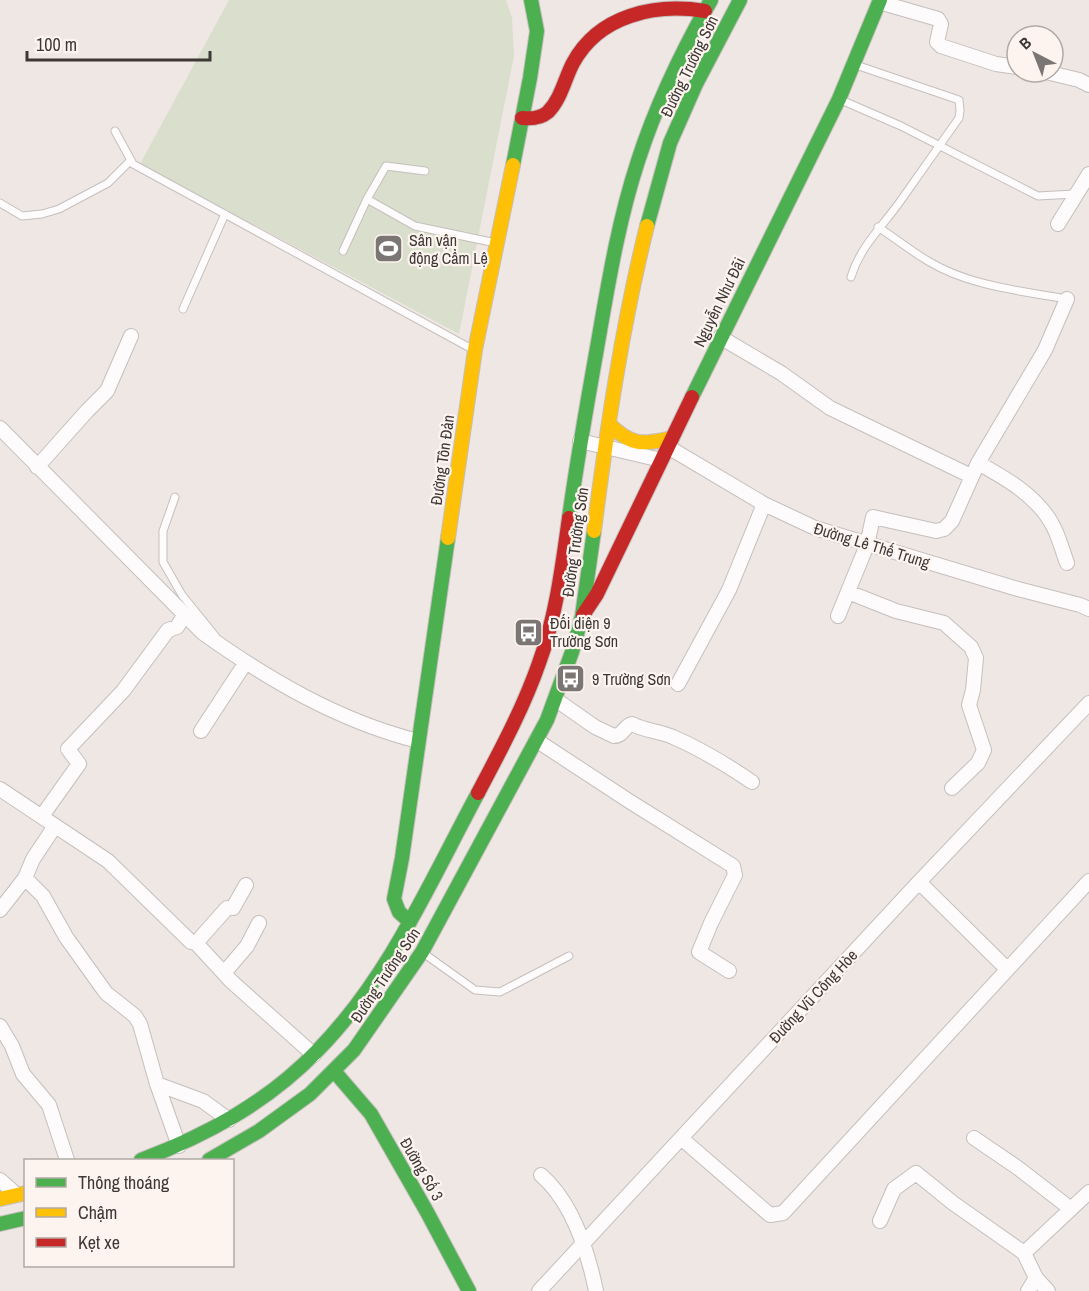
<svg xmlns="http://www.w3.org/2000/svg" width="1089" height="1291" font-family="'Archivo Narrow',sans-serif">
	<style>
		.green { fill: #d9dfcc }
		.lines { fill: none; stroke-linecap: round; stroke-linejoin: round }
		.lane-casing { stroke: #c5bfbd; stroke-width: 9 }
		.street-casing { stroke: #c5bfbd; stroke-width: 16 }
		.fast-casing { stroke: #c5bfbd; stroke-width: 16 }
		.slow-casing { stroke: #c5bfbd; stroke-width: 16 }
		.jam-casing { stroke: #c5bfbd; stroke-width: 16 }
		.lane { stroke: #fdfbfb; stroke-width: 7 }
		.street { stroke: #fdfbfb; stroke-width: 14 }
		.fast { stroke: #4caf50; stroke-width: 14 }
		.slow { stroke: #ffc107; stroke-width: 14 }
		.jam { stroke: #c62828; stroke-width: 14 }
		.labels { text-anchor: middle; stroke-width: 4.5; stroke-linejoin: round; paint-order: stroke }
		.street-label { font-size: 16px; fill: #3d3836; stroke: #fef4ef }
		.poi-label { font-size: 16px; fill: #3d3836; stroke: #fef4ef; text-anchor: start }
	</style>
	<rect width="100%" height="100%" fill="#efe7e4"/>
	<path class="green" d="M229,0H506L512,17L514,56L459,334L140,164Z"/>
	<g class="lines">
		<defs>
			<path id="lane" d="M841,100L901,126L1038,196L1074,194
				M115,131L133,164L472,349
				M367,199L386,166L425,171
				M0,203L22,216L42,214L59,209L108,183L131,160
				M878,227C895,238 911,251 928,261C969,286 1021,291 1067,299
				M343,251L367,199L415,226L496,243
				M851,277C860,247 881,228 899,203C919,175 939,146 959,118L960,110L959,100L856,65
				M183,309L225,214
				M175,497L163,531V562L182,595L216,637
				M426,955L475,990L500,992L569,956"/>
			<path id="street" d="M879,2L938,19L941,24L937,42L941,46L996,64L1017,67
				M1046,72L1079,80L1089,85
				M1058,224L1089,174
				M720,337L781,373L830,408L971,476
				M0,428L203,633C269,680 339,721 418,741
				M580,441L661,460
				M668,447L764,504L815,528L1018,589L1080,605L1089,609
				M978,463C1005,478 1036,495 1052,524C1059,536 1062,550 1067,563
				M37,467L87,411L107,391L131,336
				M848,592L896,611L944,623L971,647L976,658L973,690L969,705L984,750L978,763L952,788
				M838,616L867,545L873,517L936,531L944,529L952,521L978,463L1045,350L1067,299
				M678,684L729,590L764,504
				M555,699L595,727L614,736C623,736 624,726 632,724C645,731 660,731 673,737C701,749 727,765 752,782
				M201,731L246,662
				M536,740L629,801L733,866L735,875L711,923L699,952L729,971
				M0,789L108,861L191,942L196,943L231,981L314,1055
				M42,816L79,764L68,749L123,691L168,630L177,627L185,614
				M25,878L43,896L66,937L106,993L135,1016L140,1024L157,1084L179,1146
				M919,882L1007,969
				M0,910L25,878L33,859L55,826
				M196,943L227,908H233L246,885
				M224,973L247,946L259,923
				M0,1026L12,1046L23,1074L49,1105L67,1160
				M157,1084L203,1101L229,1120
				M681,1138L770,1215L783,1213L1089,881
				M974,1138L1018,1168L1071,1209
				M541,1175C572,1202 588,1252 596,1291
				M0,1180L17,1195
				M880,1221L894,1189L916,1173L953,1203L1024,1253
				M539,1291L919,882L1089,703
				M1028,1291L1036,1278
				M1048,1291L1036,1278L1024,1253L1089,1192"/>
			<path id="fast" d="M513,165L530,78L537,31L531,0
				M647,226L670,143L696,84L740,0
				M692,397L839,99L880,0
				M569,518C577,461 587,404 597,348C608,285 618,222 638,161C656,105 682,51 711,0
				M410,922L399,912L394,899L402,858L448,538
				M334,1071L371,1114L427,1212L469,1291
				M141,1160C207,1135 268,1102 317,1051C389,978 430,882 478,793
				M209,1160L259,1131L310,1094L354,1050L422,952L547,720L572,652L582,616L594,531
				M0,1224L26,1218"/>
			<path id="slow" d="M609,424C631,446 643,445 672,438
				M594,531C607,429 622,326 647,226
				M448,538L475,350L513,165
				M0,1199L26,1193"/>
			<path id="jam" d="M522,118C531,119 541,118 548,112C561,99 565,78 573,63C599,15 655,3 705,11
				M583,615L597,594L692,397
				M478,793C500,751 523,709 539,663C556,617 562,567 569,518"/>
		</defs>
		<use href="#lane" class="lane-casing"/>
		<use href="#street" class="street-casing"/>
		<use href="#fast" class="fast-casing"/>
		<use href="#slow" class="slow-casing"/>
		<use href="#jam" class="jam-casing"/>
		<use href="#lane" class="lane"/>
		<use href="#street" class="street"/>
		<use href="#fast" class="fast"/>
		<use href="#slow" class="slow"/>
		<use href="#jam" class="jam"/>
	</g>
	<defs>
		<symbol id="stadium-square" viewBox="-11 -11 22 22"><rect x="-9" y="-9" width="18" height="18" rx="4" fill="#7b7573" stroke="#fef4ef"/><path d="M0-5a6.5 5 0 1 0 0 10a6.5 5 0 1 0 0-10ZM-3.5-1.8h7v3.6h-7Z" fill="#fff"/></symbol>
		<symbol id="bus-square" viewBox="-11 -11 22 22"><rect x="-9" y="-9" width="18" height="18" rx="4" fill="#7b7573" stroke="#fef4ef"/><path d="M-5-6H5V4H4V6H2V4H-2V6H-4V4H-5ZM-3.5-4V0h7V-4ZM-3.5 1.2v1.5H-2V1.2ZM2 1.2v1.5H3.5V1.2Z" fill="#fff"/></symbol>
	</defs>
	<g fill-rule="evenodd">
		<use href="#stadium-square" x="372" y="232" width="33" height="33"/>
		<use href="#bus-square" x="512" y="616" width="33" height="33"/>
		<use href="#bus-square" x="554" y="662" width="33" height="33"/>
	</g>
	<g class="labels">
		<g class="street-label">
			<text transform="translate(689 66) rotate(-64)" y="6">Đường Trường Sơn</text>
			<text transform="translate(719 302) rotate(-64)" y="6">Nguyễn Như Đãi</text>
			<text transform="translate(442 460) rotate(-82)" y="6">Đường Tôn Đản</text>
			<text transform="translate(575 542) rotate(-82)" y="6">Đường Trường Sơn</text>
			<text transform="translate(872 545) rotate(17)" y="6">Đường Lê Thế Trung</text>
			<text transform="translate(385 975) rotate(-56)" y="6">Đường Trường Sơn</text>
			<text transform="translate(813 996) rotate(-47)" y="6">Đường Vũ Công Hòe</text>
			<text transform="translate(422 1169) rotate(60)" y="6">Đường Số 3</text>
		</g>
		<g class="poi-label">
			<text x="409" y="246">Sân vận<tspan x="409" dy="18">động Cẩm Lệ</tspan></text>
			<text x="550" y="629">Đối diện 9<tspan x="550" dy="18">Trường Sơn</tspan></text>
			<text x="592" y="685">9 Trường Sơn</text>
		</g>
	</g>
	<rect x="24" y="1159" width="210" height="108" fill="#fef4ef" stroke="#b1a9a5" stroke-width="1.5"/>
	<rect x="36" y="1178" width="30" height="9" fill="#4caf50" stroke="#b1a9a5" stroke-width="1.5"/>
	<text x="78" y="1189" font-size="18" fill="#3d3836">Thông thoáng</text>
	<rect x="36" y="1208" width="30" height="9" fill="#ffc107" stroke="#b1a9a5" stroke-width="1.5"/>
	<text x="78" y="1219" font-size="18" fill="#3d3836">Chậm</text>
	<rect x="36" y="1238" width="30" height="9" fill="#c62828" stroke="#b1a9a5" stroke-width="1.5"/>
	<text x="78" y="1249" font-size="18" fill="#3d3836">Kẹt xe</text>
	<g transform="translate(1035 54) rotate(318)"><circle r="28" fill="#fef4ef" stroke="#b1a9a5" stroke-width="1.5"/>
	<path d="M0-4.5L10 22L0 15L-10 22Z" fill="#7b7573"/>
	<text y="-9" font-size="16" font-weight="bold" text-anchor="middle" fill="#3d3836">B</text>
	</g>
	<path d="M27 51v9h183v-9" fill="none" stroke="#3d3836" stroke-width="3"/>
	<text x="36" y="51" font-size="18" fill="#3d3836" stroke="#fef4ef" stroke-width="4.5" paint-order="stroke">100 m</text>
</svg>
